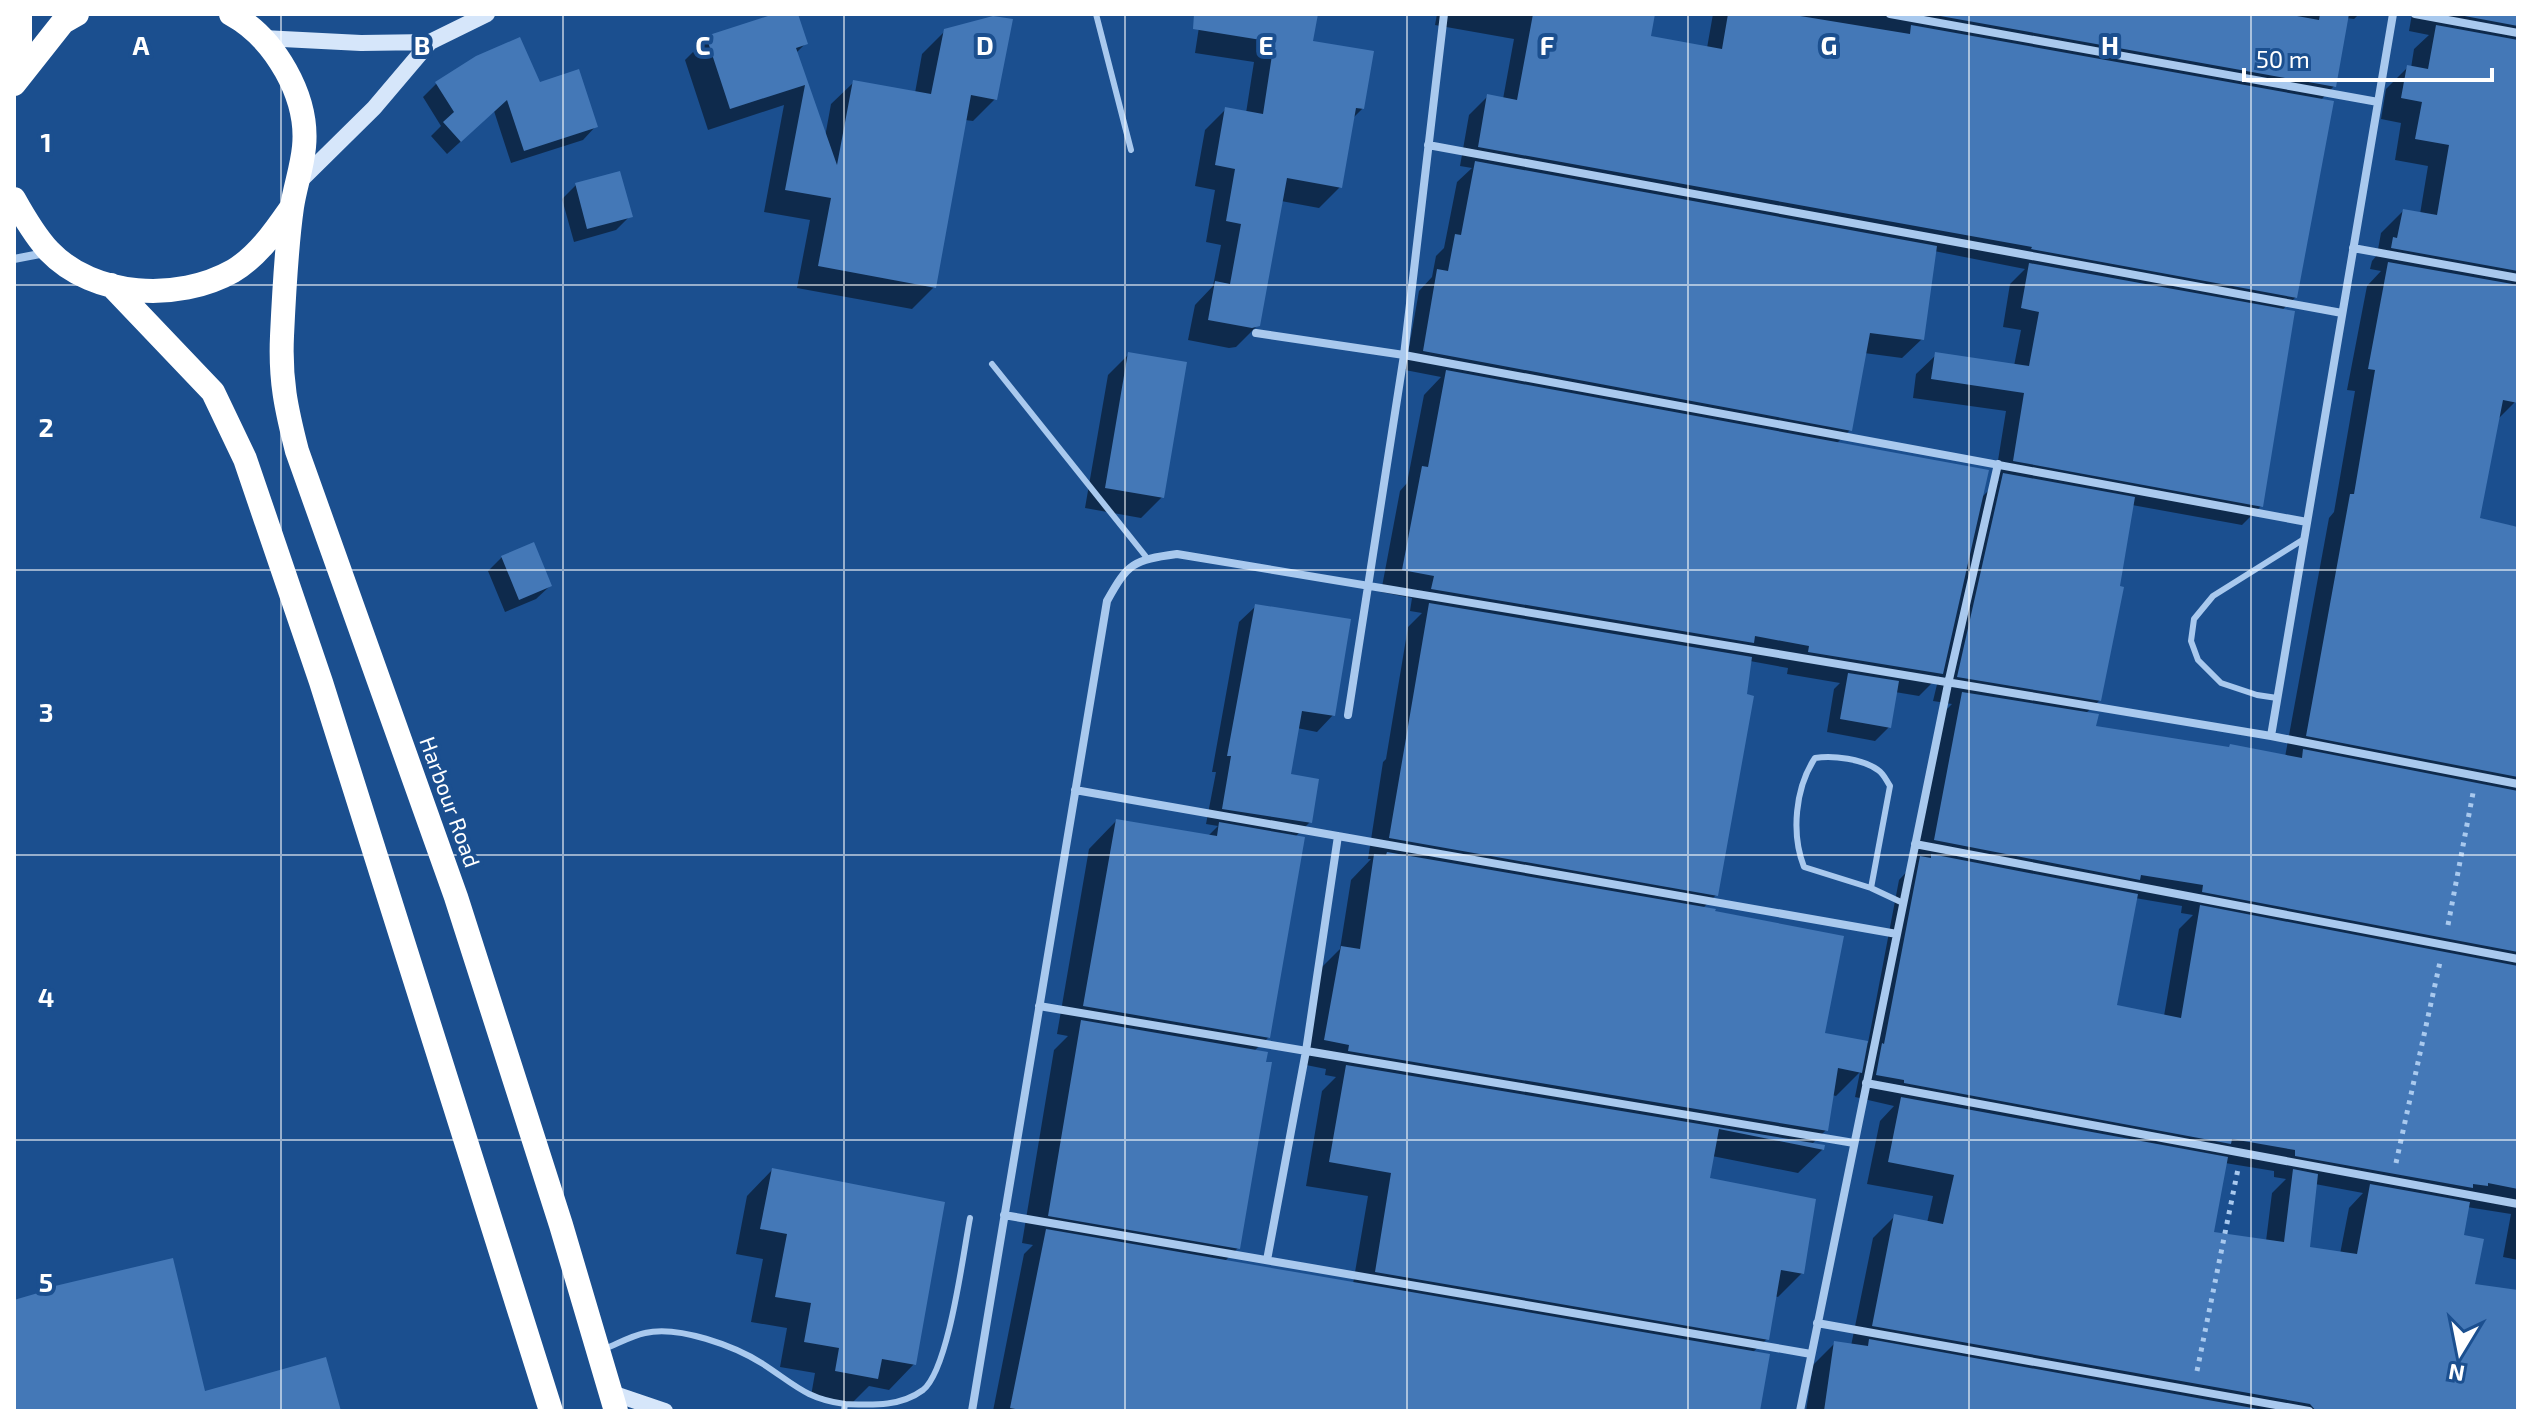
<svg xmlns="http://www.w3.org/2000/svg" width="2532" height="1425" font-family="'Exo 2',sans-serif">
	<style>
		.shadow { fill: #0007; fill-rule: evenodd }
		.building { fill: #4478b7 }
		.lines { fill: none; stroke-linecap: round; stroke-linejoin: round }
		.path { stroke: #a9c9ee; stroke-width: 5; stroke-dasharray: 4 6; stroke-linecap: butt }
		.lane { stroke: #a9c9ee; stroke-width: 6 }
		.street { stroke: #a9c9ee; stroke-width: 8 }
		.secondary { stroke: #d6e6fa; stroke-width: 16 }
		.highway { stroke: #fff; stroke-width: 24 }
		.grid { fill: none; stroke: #fff; stroke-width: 2; stroke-opacity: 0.55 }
		.labels { text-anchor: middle; stroke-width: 8; stroke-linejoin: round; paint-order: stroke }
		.street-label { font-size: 22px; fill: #fff; stroke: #1b4f8f }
		.grid-label { font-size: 26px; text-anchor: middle; font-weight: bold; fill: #fff; stroke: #1b4f8f; stroke-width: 8; stroke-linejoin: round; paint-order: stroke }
	</style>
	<rect width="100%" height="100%" fill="#1b4f8f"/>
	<path class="shadow" d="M780,14H795L805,44L796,53L825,137L831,104L854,82L915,93L922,54L945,31L995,99L973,121L965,120L934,287L912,309L797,288L810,220L764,212L784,105L708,130L685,60L707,38Z
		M1201,14H1316L1311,43L1363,108L1352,119L1340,187L1319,208L1281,201L1258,325L1236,347L1229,348L1188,340L1195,305L1213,286L1221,245L1206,242L1215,190L1195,186L1205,130L1226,109L1246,113L1254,62L1195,53Z
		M1437,14H1653L1649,38L1707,48L1713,14H2359L2354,19L2346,18L2334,86L2320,101L2296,297L2281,311L2261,506L2242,525L2132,505L2100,700L2085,714L2094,727L2285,757L2329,518L2334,512L2355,391L2347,390L2367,286L2381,271L2370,269L2372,261L2377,255L2381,233L2403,211L2420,214L2428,166L2395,160L2401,123L2381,119L2386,89L2408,67L2411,68L2414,49L2429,35L2409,31L2412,14H2518V390L2515,402L2498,419L2478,520L2518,527V1260L2503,1257L2511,1214L2467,1207L2461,1236L2473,1286L2518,1292V1411H1806L1813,1365L1835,1343L1851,1346L1873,1238L1895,1216L1927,1223L1933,1196L1867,1184L1880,1121L1894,1106L1855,1097L1860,1072L1836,1096L1832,1095L1826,1130L1811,1145L1823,1149L1798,1173L1712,1156L1707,1179L1802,1273L1778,1297L1774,1296L1767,1339L1752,1353L1757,1411H993L1024,1254L1033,1245L1022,1243L1054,1050L1068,1036L1057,1034L1089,849L1116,821L1207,837L1218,826L1206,824L1216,772H1212L1239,622L1256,606L1333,715L1317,732L1297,728L1288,776L1310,822L1294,838L1269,1037L1254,1051L1238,1248L1224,1262L1353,1284L1368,1196L1306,1186L1322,1091L1336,1077L1325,1075L1326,1069L1301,1064L1317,972L1340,949L1351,880L1371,859H1368L1383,762L1386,759L1408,627L1422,613L1410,611L1412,598L1381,592L1400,491L1407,483L1424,395L1441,377L1405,370L1419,291L1432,277L1436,256L1444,248L1457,182L1472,168L1460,166L1469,115L1488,96L1503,99L1514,39L1435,25ZM1934,251L2025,269L2010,284L2003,327L2021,330L2014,366L1936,355L1916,374L1913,398L2006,411L1995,479L1999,480L1981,498L1836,444L1850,430L1864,353L1902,358L1922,339ZM1750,661L1788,668L1787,674L1840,683L1834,689L1827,732L1875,741L1889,727L1895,692L1919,696L1939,676L1933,701L1952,704L1940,716L1913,862H1916L1899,880L1868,1043L1822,1035L1702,909L1716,895ZM2135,898L2182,906L2181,913L2193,915L2179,929L2164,1016L2115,1007ZM2225,1163L2274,1171V1177L2286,1179L2272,1193L2266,1241L2212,1234ZM2315,1184L2363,1193L2349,1208L2340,1254L2307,1248Z
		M477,58L538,85L596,126L583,140L511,163L494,111L447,154L431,136L441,126L423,97L436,84Z
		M576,185L630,216L616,230L574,242L562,199Z
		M1129,354L1162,497L1141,518L1085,508L1108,375Z
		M502,557L550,586L536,599L505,612L488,571Z
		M772,1170L914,1364L889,1390L869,1386L852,1403L811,1396L815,1373L780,1367L787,1328L751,1322L763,1259L736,1254L747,1196Z"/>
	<path class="building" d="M774,14H798L808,44L796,48L837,165L853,80L931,94L944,29L993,16L1013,19L997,100L971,95L936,288L818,266L831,198L785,190L805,85L730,109L706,36Z
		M1194,14H1318L1313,41L1374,51L1364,109L1356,108L1342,188L1287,178L1260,326L1252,328L1208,320L1215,281L1230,284L1241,224L1226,221L1235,169L1215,165L1225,107L1263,114L1274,42L1193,29Z
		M1533,14H1655L1651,36L1722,49L1728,14H1788L1910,34L1911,25L2334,101L2297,298L2031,249L2032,247L1478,147L1487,94L1517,100Z
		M1929,14H2286L2319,20L2320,14H2349L2336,87Z
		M2454,14H2518V26Z
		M2436,25L2518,40V271L2391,248L2393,237L2397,238L2403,209L2437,215L2449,145L2415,139L2422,102L2401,98L2407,65L2428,69Z
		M520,37L540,82L579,69L598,127L524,151L507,100L461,142L443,122L454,112L435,82L476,56Z
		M1475,161L1937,246L1924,340L1870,333L1852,431L1423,351L1437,269L1448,271L1455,234L1461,235Z
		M620,171L633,217L587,229L575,183Z
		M2388,262L2518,285V403L2503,400L2480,518L2518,527V777L2306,736L2350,494H2354L2375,370L2368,369Z
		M2029,263L2295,311L2263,507L2013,461L2024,393L1931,379L1935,352L2029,366L2039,312L2021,308Z
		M1128,352L1187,362L1164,498L1105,488Z
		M1446,370L1989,470L1943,674L1808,652L1809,646L1755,636L1754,643L1431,589L1434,576L1402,570L1422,466L1428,467Z
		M2003,473L2135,497L2120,586L2124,587L2101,701L1957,677Z
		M534,542L552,586L519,600L501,556Z
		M1429,603L1752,657L1747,694L1754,696L1718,896L1389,838Z
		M1255,604L1351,619L1335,716L1302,711L1291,774L1319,779L1312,823L1222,809L1231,756H1227Z
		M1848,673L1899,681L1891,728L1840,719Z
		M1962,692L2099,714L2096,726L2229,747L2230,744L2302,758L2303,749L2518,791V952L2202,892L2203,885L2141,875L2140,880L1934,840Z
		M1116,819L1217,836L1219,822L1305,837L1270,1038L1083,1006Z
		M1387,852L1716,909L1715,911L1844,936L1825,1033L1868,1041L1862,1073L1838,1068L1828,1131L1348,1051L1349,1045L1324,1040L1341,946L1360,949L1374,854L1386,855Z
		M1931,854L2138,894L2117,1005L2181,1018L2200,905L2518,966V1189L2488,1183V1186L2473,1184V1188L2295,1156V1150L2232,1139L2231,1144L1904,1083V1080L1876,1075L1882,1043L1884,1044L1920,856L1931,858Z
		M1081,1020L1268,1052L1266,1062H1272L1240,1249L1048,1216Z
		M1346,1065L1825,1145L1824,1150L1719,1129L1710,1178L1816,1199L1804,1274L1781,1270L1769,1340L1375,1272L1391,1173L1329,1162Z
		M1901,1097L2228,1157L2214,1232L2284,1242L2293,1169L2318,1174L2310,1247L2357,1254L2370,1184L2470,1202L2464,1235L2484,1239L2475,1284L2518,1290V1411H2316L2310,1404L1872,1326L1894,1214L1943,1224L1954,1175L1888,1162Z
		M772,1168L945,1202L916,1365L882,1359L878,1379L835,1371L839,1348L804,1342L811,1303L775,1297L787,1234L760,1229Z
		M1046,1229L1770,1354L1760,1411H1027L1010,1408Z
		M173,1258L205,1391L326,1357L341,1411H14V1300L38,1293V1290Z
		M1869,1339L2269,1411H1824L1834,1341L1868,1346Z"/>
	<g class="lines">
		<path class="path" d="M2448,925L2473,793
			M2396,1163L2440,962
			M2197,1371L2238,1169"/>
		<path class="lane" d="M1096,14L1131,150
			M992,364L1147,558
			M2277,698L2257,695L2221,683L2198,660L2191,641L2194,619L2213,596L2304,539
			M1871,888L1890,786C1886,780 1884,774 1878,770C1863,759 1833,755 1815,758C1795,788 1791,834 1804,867L1871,888L1903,903
			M604,1349C617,1344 631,1336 645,1333C678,1325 735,1346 763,1364C794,1384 806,1399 845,1404L844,1411
			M845,1404C872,1405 900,1407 923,1390C949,1369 963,1254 970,1218"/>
		<path class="street" d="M1890,14L2378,102
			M2415,14L2518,33
			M1428,145L2342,313
			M2353,248L2518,278
			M14,259L45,253
			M1256,333L1404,355L2307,522
			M1348,715L1404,355L1444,14
			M2271,736L2393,14
			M1075,790L1897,934
			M1915,844L2518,959
			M1039,1006L1854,1143
			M1866,1083L2518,1204
			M1004,1215L1811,1354
			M1267,1260L1306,1051L1338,836
			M1817,1323L2309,1411
			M972,1411L1107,601C1128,563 1133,560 1177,554L2271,736L2518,784
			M1800,1411L1948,684L1998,464"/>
		<path class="secondary" d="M263,38L361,43L430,42
			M300,181L374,108L430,42L487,14
			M612,1393L665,1411"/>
		<path class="highway" d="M231,14C275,38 309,97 304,147C302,168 295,187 292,207C286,249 284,293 282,336C280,380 286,408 297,451L456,897L561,1225L616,1411
			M20,73V14
			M14,84L63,22L77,14
			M14,199C24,217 35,236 49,251C94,298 178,302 233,271C258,256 275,231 291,208
			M111,285L213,392L245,459L321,682L551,1411"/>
	</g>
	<path class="grid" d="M281,14V1411M563,14V1411M844,14V1411M1125,14V1411M1407,14V1411M1688,14V1411M1969,14V1411M2251,14V1411M14,285H2518M14,570H2518M14,855H2518M14,1140H2518"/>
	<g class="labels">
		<g class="street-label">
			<text transform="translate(450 802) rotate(70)" y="8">Harbour Road</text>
		</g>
	</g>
	<g class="grid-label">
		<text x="141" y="55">A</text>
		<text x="422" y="55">B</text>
		<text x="703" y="55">C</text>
		<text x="985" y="55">D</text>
		<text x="1266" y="55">E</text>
		<text x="1547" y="55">F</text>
		<text x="1829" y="55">G</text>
		<text x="2110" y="55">H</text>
		<text x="46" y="152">1</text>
		<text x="46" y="437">2</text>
		<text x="46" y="722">3</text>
		<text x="46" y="1007">4</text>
		<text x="46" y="1292">5</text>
	</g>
	<rect width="2532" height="1425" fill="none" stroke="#ffffff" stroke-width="32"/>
	<g transform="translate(2460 1353) rotate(190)" stroke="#1b4f8f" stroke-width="6" paint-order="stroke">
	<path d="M0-6L14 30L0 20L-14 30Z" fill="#ffffff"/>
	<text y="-12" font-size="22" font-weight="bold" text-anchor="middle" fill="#ffffff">N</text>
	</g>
	<path d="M2244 68v12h248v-12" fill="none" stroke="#ffffff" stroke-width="4"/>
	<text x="2256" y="68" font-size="24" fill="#ffffff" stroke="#1b4f8f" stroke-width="6" paint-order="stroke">50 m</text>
</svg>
